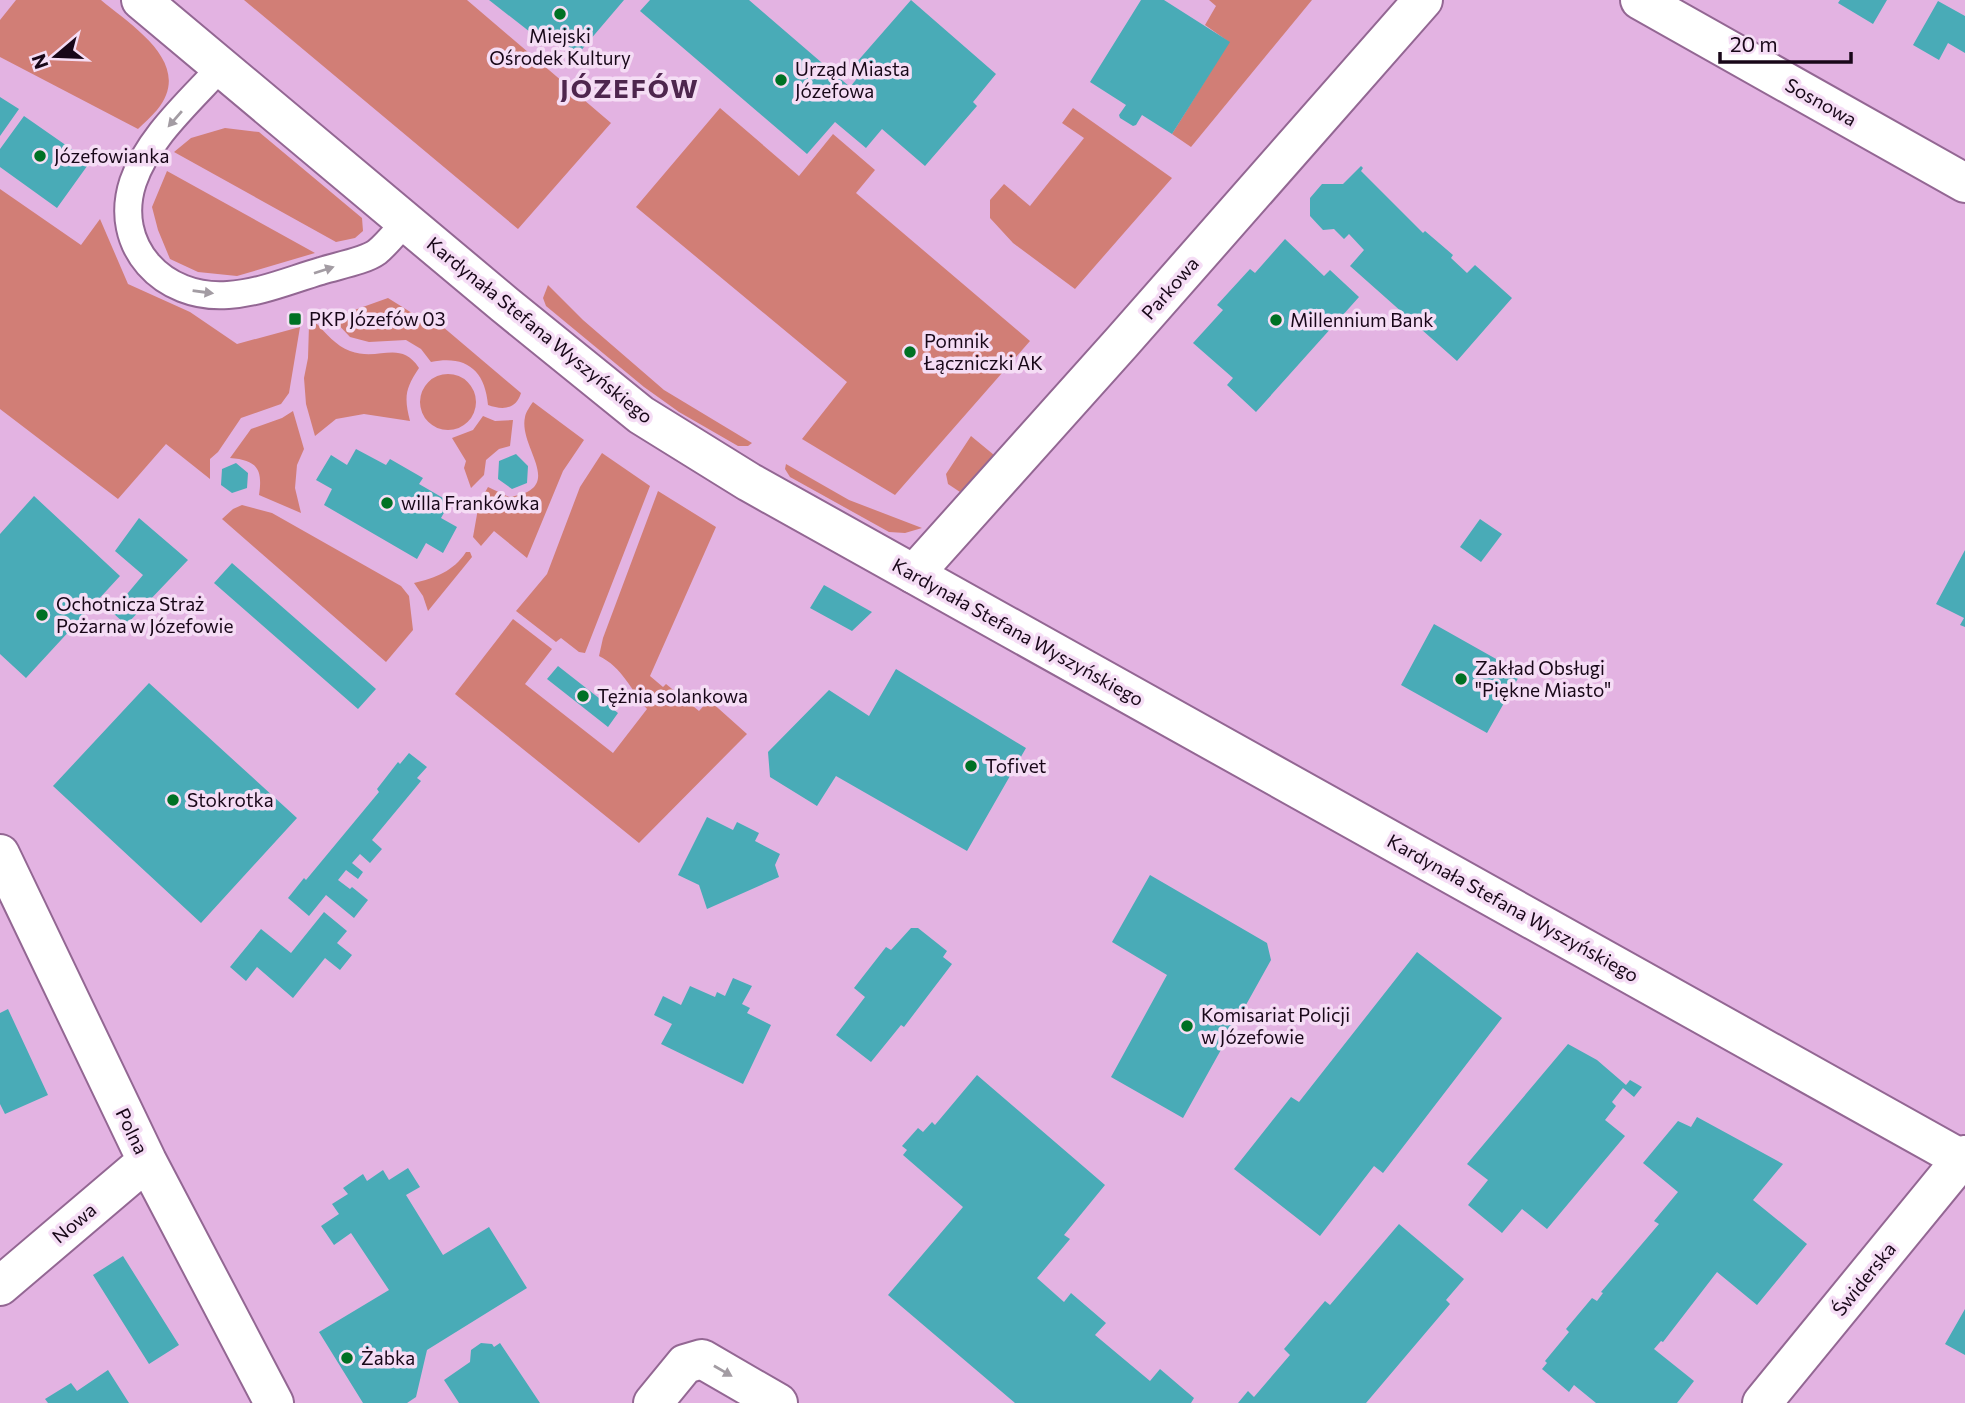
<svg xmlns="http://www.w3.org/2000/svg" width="1965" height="1403" font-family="Commissioner,sans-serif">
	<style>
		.green { fill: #d17e76 }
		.building { fill: #49abb7 }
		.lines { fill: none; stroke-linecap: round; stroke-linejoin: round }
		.lane-casing { stroke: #936793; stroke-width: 30 }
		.street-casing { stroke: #936793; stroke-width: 42 }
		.secondary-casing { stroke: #936793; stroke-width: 42 }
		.lane { stroke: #fff; stroke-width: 26 }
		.street { stroke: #fff; stroke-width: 38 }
		.secondary { stroke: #fff; stroke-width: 38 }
		.oneway { fill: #a39ca3 }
		.poi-dot { fill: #007124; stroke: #f5ddf5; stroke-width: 2.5 }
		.labels { text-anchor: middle; stroke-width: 7; stroke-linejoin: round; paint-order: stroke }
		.poi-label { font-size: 19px; fill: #180718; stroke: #f5ddf5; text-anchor: start }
		.street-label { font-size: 19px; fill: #180718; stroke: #f5ddf5 }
		.district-label { font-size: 26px; font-weight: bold; letter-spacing: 2px; fill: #4e264e; stroke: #f5ddf5 }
	</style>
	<rect width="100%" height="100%" fill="#e3b3e2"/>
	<path class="green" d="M16,0H101C132,26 195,64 157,110C151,117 144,123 138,129L0,57V20Z
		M244,0H467L611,123L518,229Z
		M1209,0H1312L1191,147L1172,134L1229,42L1205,25L1216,6Z
		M720,108L799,176L833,134L875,170L856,193L1030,341L895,495L802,439L847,382L636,207Z
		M1073,108L1172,178L1075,289L1013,243L990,218V200L1004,184L1030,206L1084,138L1062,123Z
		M225,128L259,132L362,218L363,231L355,238L336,242L174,152L191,138Z
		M167,171L315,253L237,276L198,272L170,259L158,230L152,207Z
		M0,189L81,245L100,219L128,284L190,312L237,344L300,327L289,393L281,404L241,418L218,452L210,459V479L166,444L118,499L0,409Z
		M548,285L583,320L664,390L752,443L748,446H738L679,412L644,387L546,306L543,298Z
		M388,298L428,323L436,321L521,393C516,410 502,410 488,405C485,370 466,355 431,362L421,349L406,340L369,342L350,337L332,318Z
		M316,323C326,333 336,346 350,351C379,362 400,339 419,368C405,389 404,397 410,421L364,414L336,419L315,436L306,404L304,378L308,358L309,325Z
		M420 402a28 28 0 1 1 56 0a28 28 0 1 1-56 0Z
		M533,402L584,440L563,471L527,558L494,531L481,546L473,537L479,503L488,487L509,497C568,488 518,448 525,417C526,412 530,406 533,402Z
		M293,411L304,449L297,465L295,488L301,513L259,495C263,469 257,460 230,458L251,429L282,418Z
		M483,416L495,421L513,420L510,446L499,449L486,460L484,475L471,488L464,468L466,461L452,438L473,430Z
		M971,436L994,455L960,492L948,484L946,474Z
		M602,453L650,486L585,653L579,652L561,638L556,642L516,611L547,574L580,487Z
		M786,464L849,500L922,528L905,533L889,532L790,477L785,469Z
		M658,491L716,527L650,676L663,687L666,684L699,711L709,700L747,734L639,843L455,694L513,619L552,649L525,684L613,753L647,709C631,690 622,667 599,656L603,638Z
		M242,505L272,513L401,586L409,596L413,630L386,662L222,519L233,509Z
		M466,552H470L472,557L428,611L423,596L414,583C435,578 454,571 466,552Z"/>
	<path class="building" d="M489,0H624L578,54L547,29L539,39Z
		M650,0H749L850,87L864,70L856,63L911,0L996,74L973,102L977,106L925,166L882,129L866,148L835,122L807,154L640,11Z
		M1141,0H1164L1230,42L1172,134L1142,115L1136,125L1133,126L1120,118L1119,115L1126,105L1090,82Z
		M1840,0H1887L1873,24L1838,3Z
		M1938,1L1965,16V53L1948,43L1939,60L1913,45Z
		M0,97L19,109L0,136Z
		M24,116L90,162L57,208L0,167V149Z
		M1361,166L1363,168L1361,171L1423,233L1425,231L1453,255L1451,258L1467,273L1475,265L1512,298L1457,361L1350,266L1364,250L1349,234L1344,239L1334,229L1323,230L1310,216V198L1322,184H1343Z
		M1285,239L1324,276L1330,270L1359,297L1256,412L1227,385L1233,378L1193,343L1223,310L1217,305L1250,269L1255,273Z
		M356,449L386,465L390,459L423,478L419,484L450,502L441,518L457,527L443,553L426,543L417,559L324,505L332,489L316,480L331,455L347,465Z
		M516,454L528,466L527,483L512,489L498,479L499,461Z
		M236,463L248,473L247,488L232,493L221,485L222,469Z
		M34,496L120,576L26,678L0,654V534Z
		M139,518L188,560L126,625L112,612L143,575L115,551Z
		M1480,519L1502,534L1481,562L1460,547Z
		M1965,550V627L1960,625L1964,618L1936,604Z
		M232,563L376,689L358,709L214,583Z
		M824,585L872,612L852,631L810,608Z
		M1434,624L1521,673L1487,733L1401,685Z
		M558,666L618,713L608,727L547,679Z
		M896,669L1026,748L967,851L836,776L817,806L770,777L768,752L829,690L869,716Z
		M149,683L297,818L201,923L53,786Z
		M409,753L427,767L417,778L421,781L372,840L382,849L370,863L360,854L352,863L363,872L358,879L346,870L338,880L350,889L352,887L368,900L354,918L326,895L309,916L288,898L304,878L306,880L379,792L377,789L398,762L400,764Z
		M707,817L733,830L737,822L759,833L755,841L780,854L775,865L779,877L707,909L699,885L678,875Z
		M1150,875L1267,943L1271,960L1183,1118L1111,1077L1167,975L1112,942Z
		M324,912L347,931L337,943L352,955L340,970L325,958L293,998L257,967L246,981L230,967L261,929L291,953Z
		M911,928H918L947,951L943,957L952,964L904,1027L901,1025L871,1062L836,1035L865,997L854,988L886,947L891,950Z
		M1417,952L1502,1018L1383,1173L1374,1166L1320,1236L1234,1169L1291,1097L1299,1102Z
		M733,978L752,986L742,1004L750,1008L747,1013L771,1025L743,1084L661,1044L672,1024L654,1015L663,996L681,1005L690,986L715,997L717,992L725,996Z
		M8,1009L48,1095L5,1114L0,1104V1013Z
		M1568,1044L1597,1060L1626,1085L1630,1080L1642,1087L1634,1097L1623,1088L1612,1102L1616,1106L1605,1120L1625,1136L1547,1229L1522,1209L1502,1233L1468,1205L1488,1180L1467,1164Z
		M977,1075L1105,1185L1064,1235L1070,1239L1037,1278L1064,1302L1071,1293L1106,1323L1095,1335L1150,1381L1160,1369L1194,1398L1191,1403H1015L888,1295L963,1207L903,1155L907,1150L902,1146L918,1128L923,1132L932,1122L935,1125Z
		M1697,1117L1783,1164L1753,1200L1807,1244L1757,1305L1717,1272L1663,1342L1661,1341L1654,1349L1694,1381L1677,1403H1596L1574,1385L1569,1392L1542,1369L1547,1363L1545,1361L1569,1332L1566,1329L1592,1298L1597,1301L1603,1293L1601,1292L1659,1224L1654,1221L1678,1192L1643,1163L1678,1121L1691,1127Z
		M408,1168L420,1187L406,1195L443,1255L489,1227L527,1288L427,1350L416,1397L407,1403H363L319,1332L389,1290L351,1233L334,1245L321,1226L339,1214L332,1204L348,1194L343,1188L363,1174L367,1181L383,1170L389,1180Z
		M1399,1224L1464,1279L1446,1300L1450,1304L1366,1403H1238L1248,1391L1254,1397L1290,1355L1284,1349L1325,1301L1330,1305Z
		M123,1256L179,1345L149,1364L93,1275Z
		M1965,1309V1355L1945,1344Z
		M481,1343L492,1344L494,1347L500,1343L540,1403H459L444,1380L470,1362L471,1350Z
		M108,1370L129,1403H48L45,1399L71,1383L77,1391Z"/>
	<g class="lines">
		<defs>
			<path id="lane" d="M220,68C189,102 148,138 133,182C112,246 163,300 228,295C260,293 290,280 321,271C336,266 365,261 377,252C387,244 397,231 406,221"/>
			<path id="street" d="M1640,0L1965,183
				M914,574L1122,342L1423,0
				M0,854L147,1161L274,1403
				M0,1286L147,1161
				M653,1403L685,1364L702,1359L778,1403
				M1762,1403L1965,1155"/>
			<path id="secondary" d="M141,0L504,304L641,415L749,482L1965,1161"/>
		</defs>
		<use href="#lane" class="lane-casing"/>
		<use href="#street" class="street-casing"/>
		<use href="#secondary" class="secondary-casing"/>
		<use href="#lane" class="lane"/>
		<use href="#street" class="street"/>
		<use href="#secondary" class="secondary"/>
	</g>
	<defs><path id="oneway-solid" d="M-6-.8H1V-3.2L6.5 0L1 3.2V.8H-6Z" transform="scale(1.75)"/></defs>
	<g class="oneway">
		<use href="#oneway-solid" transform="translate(175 119) rotate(131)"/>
		<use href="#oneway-solid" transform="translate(324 270) rotate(-18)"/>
		<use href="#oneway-solid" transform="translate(203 292) rotate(8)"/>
		<use href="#oneway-solid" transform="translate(723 1371) rotate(30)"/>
	</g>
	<g class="poi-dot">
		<circle cx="560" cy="14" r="7"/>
		<circle cx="781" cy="80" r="7"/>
		<circle cx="40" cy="156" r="7"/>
		<rect x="288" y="312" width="14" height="14" rx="3.5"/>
		<circle cx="1276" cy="320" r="7"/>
		<circle cx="910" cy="352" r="7"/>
		<circle cx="387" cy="503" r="7"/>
		<circle cx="42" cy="615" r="7"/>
		<circle cx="1461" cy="679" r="7"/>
		<circle cx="583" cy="696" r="7"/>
		<circle cx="971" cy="766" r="7"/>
		<circle cx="173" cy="800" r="7"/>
		<circle cx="1187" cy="1026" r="7"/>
		<circle cx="347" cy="1358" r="7"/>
	</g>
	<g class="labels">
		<g class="poi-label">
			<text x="560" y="43" text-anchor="middle">Miejski<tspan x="560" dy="22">Ośrodek Kultury</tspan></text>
			<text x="795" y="76">Urząd Miasta<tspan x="795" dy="22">Józefowa</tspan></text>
			<text x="54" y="163">Józefowianka</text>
			<text x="309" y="326">PKP Józefów 03</text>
			<text x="1290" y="327">Millennium Bank</text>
			<text x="924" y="348">Pomnik<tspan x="924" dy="22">Łączniczki AK</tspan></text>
			<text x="401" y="510">willa Frankówka</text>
			<text x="56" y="611">Ochotnicza Straż<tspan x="56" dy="22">Pożarna w Józefowie</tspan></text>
			<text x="1475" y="675">Zakład Obsługi<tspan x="1475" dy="22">"Piękne Miasto"</tspan></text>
			<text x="597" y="703">Tężnia solankowa</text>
			<text x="985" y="773">Tofivet</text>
			<text x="187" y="807">Stokrotka</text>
			<text x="1201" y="1022">Komisariat Policji<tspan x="1201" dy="22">w Józefowie</tspan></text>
			<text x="361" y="1365">Żabka</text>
		</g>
		<g class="street-label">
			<text transform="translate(1821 102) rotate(29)" y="7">Sosnowa</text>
			<text transform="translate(1170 288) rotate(-49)" y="7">Parkowa</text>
			<text transform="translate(540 330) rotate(39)" y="7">Kardynała Stefana Wyszyńskiego</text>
			<text transform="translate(1018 632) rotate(29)" y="7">Kardynała Stefana Wyszyńskiego</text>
			<text transform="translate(1513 908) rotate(29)" y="7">Kardynała Stefana Wyszyńskiego</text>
			<text transform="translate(132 1131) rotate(64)" y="7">Polna</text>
			<text transform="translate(74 1223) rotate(-40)" y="7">Nowa</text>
			<text transform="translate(1864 1279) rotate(-51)" y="7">Świderska</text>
		</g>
		<g class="district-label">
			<text x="630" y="98">JÓZEFÓW</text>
		</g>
	</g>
	<g transform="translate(56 56) rotate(251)" stroke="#f5ddf5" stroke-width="5" paint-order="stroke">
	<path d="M0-5L12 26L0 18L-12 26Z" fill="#180718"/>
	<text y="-10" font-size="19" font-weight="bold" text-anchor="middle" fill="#180718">N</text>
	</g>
	<path d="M1720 52v10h131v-10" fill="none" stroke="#180718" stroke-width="3.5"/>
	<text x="1730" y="52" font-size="21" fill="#180718" stroke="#f5ddf5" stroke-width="5" paint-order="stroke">20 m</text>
</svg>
